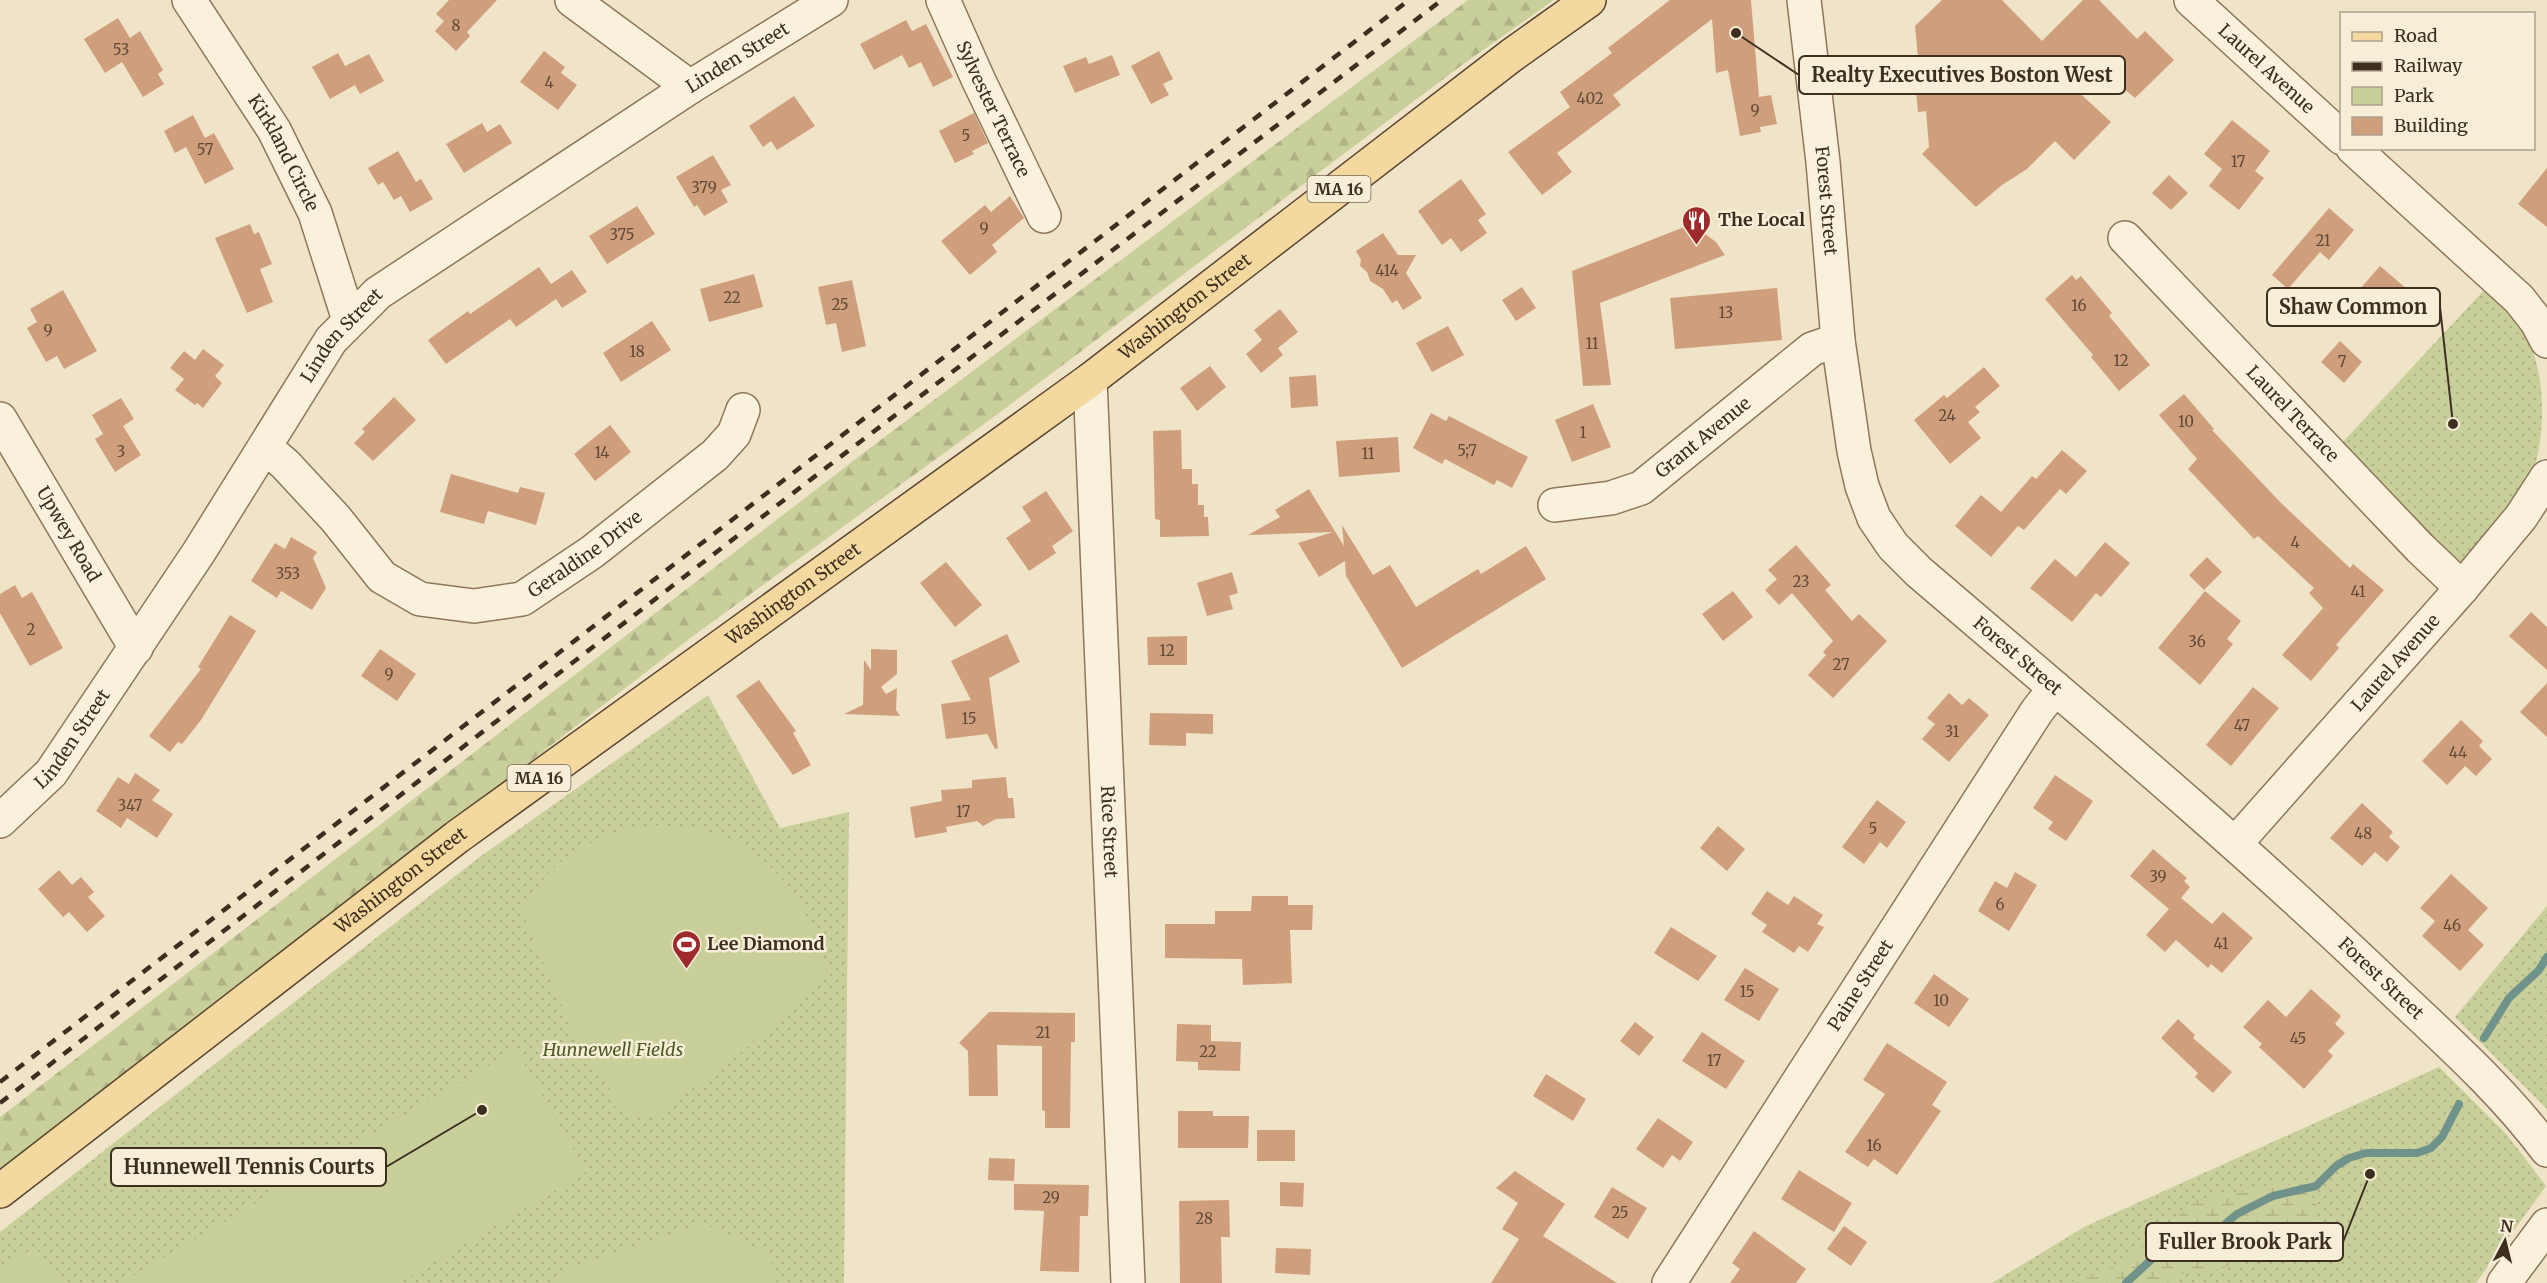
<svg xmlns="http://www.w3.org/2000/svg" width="2547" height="1283" font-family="Merriweather,serif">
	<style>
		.green { fill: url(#green-dots) }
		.forest { fill: url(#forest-firs) }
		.wetland { fill: url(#wetland-marsh) }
		.pitch { fill: #c9cf9b }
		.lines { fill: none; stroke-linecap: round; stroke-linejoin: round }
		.stream { stroke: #6f938a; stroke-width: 8 }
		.building { fill: #cf9f7d }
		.minor-casing { stroke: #8d765c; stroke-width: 36 }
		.major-casing { stroke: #5b4430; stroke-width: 36 }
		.minor { stroke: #faf1dc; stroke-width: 33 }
		.major { stroke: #f3d9a0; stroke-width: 33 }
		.rail { stroke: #3d2e20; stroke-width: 4.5; stroke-dasharray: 10 10; stroke-linecap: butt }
		.labels { text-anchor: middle; stroke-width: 5; stroke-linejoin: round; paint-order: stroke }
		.number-label { font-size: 15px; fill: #624a37 }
		.shield { fill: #f7eed8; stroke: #756857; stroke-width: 1.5 }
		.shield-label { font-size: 16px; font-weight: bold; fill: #3d2e20 }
		.street-label { font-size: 18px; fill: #3d2e20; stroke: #f7eed8 }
		.poi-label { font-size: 18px; font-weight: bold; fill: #3d2e20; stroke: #f7eed8; text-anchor: start }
		.park-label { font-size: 18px; font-style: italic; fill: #4d5a26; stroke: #f7eed8 }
		.leader { fill: none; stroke: #3d2e20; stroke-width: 2 }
		.callout-dot { fill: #3d2e20; stroke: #f7eed8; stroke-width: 2 }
		.callout { fill: #f7eed8; stroke: #3d2e20; stroke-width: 2 }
		.callout-label { font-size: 20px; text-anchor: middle; font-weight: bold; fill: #3d2e20 }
	</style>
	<defs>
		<pattern id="green-dots" width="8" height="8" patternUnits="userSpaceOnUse" patternTransform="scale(1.5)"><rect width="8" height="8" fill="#c9cf9b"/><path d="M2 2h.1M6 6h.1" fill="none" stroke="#aeb285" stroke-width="1.8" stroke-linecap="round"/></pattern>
		<pattern id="forest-firs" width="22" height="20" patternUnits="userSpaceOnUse" patternTransform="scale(1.5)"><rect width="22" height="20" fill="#c9cf9b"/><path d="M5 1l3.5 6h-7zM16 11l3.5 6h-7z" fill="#aeb285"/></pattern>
		<pattern id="wetland-marsh" width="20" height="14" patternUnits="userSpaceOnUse" patternTransform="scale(1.5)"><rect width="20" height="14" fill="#c9cf9b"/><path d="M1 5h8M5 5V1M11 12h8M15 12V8" fill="none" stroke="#aeb285"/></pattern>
	</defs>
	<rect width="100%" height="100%" fill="#f0e4c8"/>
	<path class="green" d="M2486,288C2496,299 2509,309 2518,321C2547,363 2547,427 2533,474C2514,508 2485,539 2461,569L2340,445Z
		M708,695L780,828L849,812L844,1283H0V1232L477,859Z
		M2547,906V1109L2455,1017Z
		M2439,1067L2508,1136L2546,1186L2476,1283H1992L2084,1227Z"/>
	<path class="forest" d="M1468,0H1554L1462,65L999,413L689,639L0,1170V1117L870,448Z"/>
	<path class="wetland" d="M2274,1184L2293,1185L2315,1199C2322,1226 2303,1246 2278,1254C2268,1257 2257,1257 2246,1260C2234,1263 2223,1269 2211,1271C2191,1275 2185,1268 2168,1283H2069L2113,1267L2138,1250L2197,1200Z"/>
	<path class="pitch" d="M649,826C747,821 807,883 827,974L716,1075L712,1079L709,1077L651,1118L618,1111L606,1092L610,1089L585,1051L582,1052L577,1043L521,910C529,899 536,887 546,876C572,847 611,831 649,826Z
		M516,1049L586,1172L398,1283H121Z
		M705,1224L768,1253L777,1283H550L569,1269Z
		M35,1246L61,1283H0V1272Z"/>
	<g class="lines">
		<path class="stream" d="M2484,1038L2509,998L2539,970L2547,957
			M2126,1283L2166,1246L2205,1235L2223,1226L2237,1214L2273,1196L2316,1186L2336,1166L2349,1158L2366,1153H2417L2431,1148L2442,1137L2459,1104"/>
	</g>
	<path class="building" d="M449,0H497L467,32L470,36L456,51L435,31L444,21L436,14Z
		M1670,0H1751L1759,97L1771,95L1777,124L1760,127L1761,132L1740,136L1728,70L1716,73L1712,19L1613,95L1621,105L1557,153L1572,172L1542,195L1508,152L1570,107L1560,92L1612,53L1608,48Z
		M1942,0H2002L2042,41L2083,0H2099L2137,39L2145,31L2174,60L2135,98L2091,62L2071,85L2111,122L2074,160L2055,141L2027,169L2002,185L1976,207L1922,154L1929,147L1926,111L1918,112L1914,69H1919L1915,26Z
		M118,18L130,38L140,31L163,70L158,74L164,84L143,97L122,62L105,73L84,39Z
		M906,20L912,31L926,24L953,77L933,87L921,62L909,68L902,55L874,70L860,44Z
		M544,51L565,67L561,73L577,85L558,110L520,82Z
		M1159,51L1173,79L1163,84L1169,95L1151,104L1131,66Z
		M338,53L345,66L369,54L384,81L360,94L355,85L330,99L312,67Z
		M1112,55L1120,75L1075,93L1063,66L1086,57L1089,64Z
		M794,96L815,126L777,150L771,141L763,147L749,126Z
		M974,113L988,143L972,151L974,154L955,163L939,131Z
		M193,115L205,138L214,133L234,169L205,184L186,147L175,153L164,131Z
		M2232,120L2270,151L2255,171L2264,178L2239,210L2209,186L2222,169L2204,154Z
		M482,123L487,132L500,124L512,143L464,173L446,144Z
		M398,151L416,182L421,179L433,199L410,212L401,196L394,200L383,182L378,185L368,168Z
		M713,155L731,185L721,190L728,202L704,216L697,205L694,207L676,177Z
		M2547,168V227L2518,204Z
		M2169,175L2188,193L2171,210L2152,193Z
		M1461,179L1486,214L1478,220L1487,233L1461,252L1451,238L1442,245L1418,211Z
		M1010,196L1024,218L992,245L997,252L970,275L941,241L985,205L991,212Z
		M637,206L655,234L607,264L589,236Z
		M2329,208L2354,230L2329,260L2320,252L2288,289L2272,275Z
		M250,224L254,234L259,232L272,264L260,269L273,302L247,313L215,238Z
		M1692,224L1716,242L1725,255L1600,303L1611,385L1583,386L1572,271Z
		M1383,233L1398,255H1416L1406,273L1422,298L1403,310L1397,300L1392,303L1383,289L1370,281L1367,272L1360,266L1361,260L1356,251Z
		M2380,266L2421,301L2399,326L2380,309L2367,323L2346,305Z
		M539,267L551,284L572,270L587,292L562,308L556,299L516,327L510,319L446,364L428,340L468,311L470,314Z
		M754,274L763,307L709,322L700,289Z
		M2072,275L2076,280L2081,276L2112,313L2109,316L2150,365L2119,391L2091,357L2093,355L2045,299Z
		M852,280L866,346L842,352L836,323L826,325L818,287Z
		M1522,287L1536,308L1516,321L1502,300Z
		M1777,288L1782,340L1675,349L1670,298Z
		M63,290L97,351L64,369L57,356L46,362L27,328L37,322L30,309Z
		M1280,309L1298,332L1278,348L1283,355L1261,373L1246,354L1262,340L1254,330Z
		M652,321L671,350L621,382L603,353Z
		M1448,326L1464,355L1432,372L1416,343Z
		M2340,341L2362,362L2344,383L2321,362Z
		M203,349L224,365L215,376L222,383L203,408L197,403L195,405L175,390L184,379L170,368L184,351L195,360Z
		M1210,366L1226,387L1197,411L1180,388Z
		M1984,367L2000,386L1975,407L1980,412L1968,422L1981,438L1950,464L1914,420L1944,395L1947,398Z
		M1316,375L1318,406L1291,408L1289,377Z
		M2184,394L2214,429L2212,430L2281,503L2350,568L2353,564L2384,590L2336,645L2339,648L2311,681L2282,655L2323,608L2309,593L2314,588L2258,536L2254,539L2188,469L2197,459L2159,415Z
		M394,397L416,420L373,461L354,443L365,432L362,429Z
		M121,398L134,419L123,426L141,455L115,472L95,439L103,434L92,415Z
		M1593,404L1611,447L1572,462L1555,420Z
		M1431,413L1446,421L1449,416L1528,457L1512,488L1497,480L1494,485L1445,459L1442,464L1413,448Z
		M610,425L631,452L595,481L574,454Z
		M1181,430L1182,469H1192V484H1198V505H1204V517H1208L1209,536L1160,537V520L1155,519L1153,431Z
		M1398,437L1400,472L1339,477L1336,441Z
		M2062,450L2087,471L2066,494L2060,489L2024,530L2018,526L1991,557L1955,526L1981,495L2001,512L2032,476L2036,479Z
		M451,474L518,493L520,487L545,493L536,525L488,511L484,524L440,512Z
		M1309,489L1344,546L1342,525L1373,575L1390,565L1416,607L1478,569L1481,574L1526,546L1546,579L1402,668L1346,576L1345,561L1319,577L1298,543L1333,532L1248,535L1280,517L1275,510Z
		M1046,491L1073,531L1052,546L1056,553L1029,571L1006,538L1031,521L1022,507Z
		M291,537L317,552L313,558L326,588L312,610L281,591L277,598L251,581L275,543L285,549Z
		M2105,542L2130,563L2101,597L2096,593L2072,622L2030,588L2055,559L2076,577Z
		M1796,545L1831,585L1825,590L1852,621L1859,614L1887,641L1833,698L1808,675L1826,655L1823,652L1833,641L1792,593L1779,605L1765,590L1777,579L1768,570Z
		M2207,557L2222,572L2204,590L2189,575Z
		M946,562L982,605L955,627L920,583Z
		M1232,572L1238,593L1229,596L1233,609L1207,616L1197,583Z
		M15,585L22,598L32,592L63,648L30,666L0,613V594Z
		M1733,591L1753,617L1723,641L1702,614Z
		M2205,591L2241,621L2227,639L2233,644L2200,685L2158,648Z
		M2531,612L2547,627V670L2509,636Z
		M230,615L256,631L201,720L182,744L178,742L170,752L149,736L201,669L198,667Z
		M1007,634L1020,662L989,678L998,748L995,749L987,734L946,739L941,704L971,700L951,661Z
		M1187,636V665H1148L1147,637Z
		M380,649L416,674L397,701L361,676Z
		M871,649L897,650V674L881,687L886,694L897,688L896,710L900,716L844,714L863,705L864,660L871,670Z
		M759,680L796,731L793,733L811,765L793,775L736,696Z
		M2547,683V737L2520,712Z
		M2253,687L2279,708L2231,766L2206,745Z
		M1949,693L1962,705L1969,698L1989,715L1949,762L1922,739L1935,724L1927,718Z
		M1150,713L1213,714V734L1186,733V746L1149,745Z
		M2461,720L2483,741L2479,746L2492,759L2476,776L2465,766L2447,785L2422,761Z
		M135,773L160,790L152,800L173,814L157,838L127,818L121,828L96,811L118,777L129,784Z
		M2055,775L2093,801L2066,841L2048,829L2053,822L2033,808Z
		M1006,777L1008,798H1013L1015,818L996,819L983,826L977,821L946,827L947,832L915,838L910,807L942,801L941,790L972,788V780Z
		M1877,800L1906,822L1887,848L1880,842L1864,864L1842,847Z
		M2362,803L2393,832L2389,837L2400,847L2387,862L2375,852L2362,866L2330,838Z
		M1718,826L1745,849L1727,871L1700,848Z
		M2153,849L2187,878L2184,881L2190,887L2181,898L2212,924L2223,912L2253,938L2222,973L2211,964L2208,968L2176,940L2165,952L2146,935L2169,909L2130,876Z
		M59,870L72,885L81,877L94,892L88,897L105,916L87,932L69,912L63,917L38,889Z
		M2015,872L2037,885L2009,931L1978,911L1995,881L2007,888Z
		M2451,874L2488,908L2468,930L2484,945L2460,971L2422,936L2435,921L2420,908Z
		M1767,891L1788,905L1794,896L1823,915L1817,924L1824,927L1808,952L1799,946L1794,953L1762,932L1767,925L1751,914Z
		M1252,896H1288V905H1313L1312,930H1290L1292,983L1243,985L1242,959L1165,958V924H1215V911H1251Z
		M1671,927L1717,956L1698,981L1654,953Z
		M1745,968L1779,989L1759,1021L1724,1000Z
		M1934,974L1969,999L1949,1027L1914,1003Z
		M2311,989L2341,1016L2335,1024L2345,1033L2328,1051L2333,1056L2304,1089L2259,1047L2262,1044L2243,1027L2268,1000L2286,1017Z
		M989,1012L1075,1013V1042H1071L1070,1128H1045V1111L1042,1110V1046L997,1045L998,1096H969L968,1051L959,1043Z
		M2178,1019L2195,1035L2193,1038L2232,1072L2213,1093L2195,1077L2198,1073L2161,1038Z
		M1635,1022L1654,1037L1639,1056L1620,1041Z
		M1177,1024L1211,1025V1041L1241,1042L1240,1071L1198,1070V1062L1176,1061Z
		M1702,1032L1745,1061L1726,1089L1682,1061Z
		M1887,1043L1947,1082L1932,1105L1941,1111L1897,1175L1874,1159L1868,1167L1845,1152L1885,1094L1863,1080Z
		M1546,1074L1586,1099L1573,1121L1533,1096Z
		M1178,1111H1213V1116H1249L1248,1148H1178Z
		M1658,1118L1693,1142L1680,1161L1672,1155L1663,1168L1636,1149Z
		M1257,1130H1295V1161H1257Z
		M989,1158L1015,1159L1014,1181L988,1180Z
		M1799,1170L1852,1203L1834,1232L1781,1199Z
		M1515,1171L1565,1204L1543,1236L1617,1283H1491L1519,1239L1502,1229L1518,1203L1496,1188Z
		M1280,1182L1304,1183L1303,1207L1280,1206Z
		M1014,1184L1089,1185L1088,1216H1080L1079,1272L1040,1271L1044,1211L1014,1210Z
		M1612,1187L1647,1208L1628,1239L1594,1217Z
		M1229,1200L1230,1237H1221L1222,1283H1180L1179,1201Z
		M1844,1226L1867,1242L1851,1266L1827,1249Z
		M1754,1231L1806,1269L1796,1283H1730L1740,1269L1732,1263Z
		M1276,1248L1311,1249L1310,1275L1275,1273Z"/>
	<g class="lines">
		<defs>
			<g id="minor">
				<path id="s1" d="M189,0L274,130L315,213L349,320"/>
				<path d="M572,0L690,87"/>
				<path id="s2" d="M943,0L978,79L1044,216"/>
				<path id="s3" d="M1804,0L1823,162L1838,340L1854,451L1862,486L1874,518L1893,546L1919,572C2072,703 2227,832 2373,971C2433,1029 2497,1083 2547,1150"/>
				<path id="s4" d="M2191,0L2342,138"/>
				<path d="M2353,148L2519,299L2537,322L2547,341"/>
				<path id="s5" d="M2125,238L2420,548L2462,588"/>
				<path id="s6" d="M1090,380L1128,1283"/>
				<path id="s7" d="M0,419L136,648"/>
				<path id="s8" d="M266,448L285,464L336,519L382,577L420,599L474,606L522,599L592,552L715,455L734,434L743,410"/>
				<path id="s9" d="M1555,505L1611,498L1641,488L1812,349L1838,340"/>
				<path id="s10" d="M0,821L51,773L199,552L331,340L378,293L690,87L831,0"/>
				<path id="s11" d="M2235,844L2462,588L2521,517L2547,477"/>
				<path id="s12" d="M1669,1283L2037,711L2055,688"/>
				<path d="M2504,1283L2547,1225"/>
			</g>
			<g id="major">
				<path id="s13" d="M0,1191L457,837L1090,380L1512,55L1589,0"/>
			</g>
		</defs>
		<use href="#minor" class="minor-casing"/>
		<use href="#major" class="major-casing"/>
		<use href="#minor" class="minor"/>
		<use href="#major" class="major"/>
		<path class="rail" d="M0,1082L1409,0
			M0,1103L827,467L1442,0"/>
	</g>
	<defs>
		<symbol id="restaurant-pin" viewBox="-11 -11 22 30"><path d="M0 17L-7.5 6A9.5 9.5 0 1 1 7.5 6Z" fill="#9e2a2b" stroke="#f7eed8"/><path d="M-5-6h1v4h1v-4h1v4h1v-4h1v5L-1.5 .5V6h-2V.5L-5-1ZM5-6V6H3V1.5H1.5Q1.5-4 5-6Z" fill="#fff"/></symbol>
		<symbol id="stadium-pin" viewBox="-11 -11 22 30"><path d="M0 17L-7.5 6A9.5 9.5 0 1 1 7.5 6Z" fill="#9e2a2b" stroke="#f7eed8"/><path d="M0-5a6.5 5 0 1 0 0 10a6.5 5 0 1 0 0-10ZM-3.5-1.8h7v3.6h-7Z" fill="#fff"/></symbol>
	</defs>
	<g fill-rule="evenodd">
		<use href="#restaurant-pin" x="1680" y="204" width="33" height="45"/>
		<use href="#stadium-pin" x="670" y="928" width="33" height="45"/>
	</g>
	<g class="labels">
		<g class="number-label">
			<text x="456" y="31">8</text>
			<text x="121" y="55">53</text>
			<text x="549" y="88">4</text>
			<text x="1590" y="104">402</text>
			<text x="1755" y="116">9</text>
			<text x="966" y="141">5</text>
			<text x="205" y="155">57</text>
			<text x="2238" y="167">17</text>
			<text x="704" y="193">379</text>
			<text x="984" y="234">9</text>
			<text x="622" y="240">375</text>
			<text x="2323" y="246">21</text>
			<text x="1387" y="276">414</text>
			<text x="732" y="303">22</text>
			<text x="840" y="310">25</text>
			<text x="2079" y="311">16</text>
			<text x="1726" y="318">13</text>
			<text x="48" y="336">9</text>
			<text x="1592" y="349">11</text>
			<text x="637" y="357">18</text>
			<text x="2121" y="366">12</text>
			<text x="2342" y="367">7</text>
			<text x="1947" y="421">24</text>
			<text x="2186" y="427">10</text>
			<text x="1583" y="438">1</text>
			<text x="1467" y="456">5;7</text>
			<text x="121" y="457">3</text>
			<text x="602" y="458">14</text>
			<text x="1368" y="459">11</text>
			<text x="2295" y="548">4</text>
			<text x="288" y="579">353</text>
			<text x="1801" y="587">23</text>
			<text x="2358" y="597">41</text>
			<text x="31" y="635">2</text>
			<text x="2197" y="647">36</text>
			<text x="1167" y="656">12</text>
			<text x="1841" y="670">27</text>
			<text x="389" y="680">9</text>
			<text x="969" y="724">15</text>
			<text x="2242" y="731">47</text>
			<text x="1952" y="737">31</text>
			<text x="2458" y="758">44</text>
			<text x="130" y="811">347</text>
			<text x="963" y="817">17</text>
			<text x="1873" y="834">5</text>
			<text x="2363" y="839">48</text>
			<text x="2158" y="882">39</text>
			<text x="2000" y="910">6</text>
			<text x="2452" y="931">46</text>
			<text x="2221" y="949">41</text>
			<text x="1747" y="997">15</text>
			<text x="1941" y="1006">10</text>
			<text x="1043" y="1038">21</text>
			<text x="2298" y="1044">45</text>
			<text x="1208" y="1057">22</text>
			<text x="1714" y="1066">17</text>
			<text x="1874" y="1151">16</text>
			<text x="1051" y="1203">29</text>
			<text x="1620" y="1218">25</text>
			<text x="1204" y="1224">28</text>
		</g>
		<g class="shield">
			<rect x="1307.5" y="176" width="63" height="26" rx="4.5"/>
			<rect x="507.5" y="765" width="63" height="26" rx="4.5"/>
		</g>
		<g class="shield-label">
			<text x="1339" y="195">MA 16</text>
			<text x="539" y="784">MA 16</text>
		</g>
		<g class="street-label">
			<text dy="6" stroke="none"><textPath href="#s10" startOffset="1082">Linden Street</textPath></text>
			<text dy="6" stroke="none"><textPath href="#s4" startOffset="102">Laurel Avenue</textPath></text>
			<text dy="6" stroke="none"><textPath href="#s2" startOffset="120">Sylvester Terrace</textPath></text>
			<text dy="6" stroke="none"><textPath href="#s1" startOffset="180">Kirkland Circle</textPath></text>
			<text dy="6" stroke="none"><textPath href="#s3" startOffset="202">Forest Street</textPath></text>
			<text dy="6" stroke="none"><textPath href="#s13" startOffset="1479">Washington Street</textPath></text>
			<text dy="6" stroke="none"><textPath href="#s10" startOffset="596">Linden Street</textPath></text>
			<text dy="6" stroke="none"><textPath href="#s5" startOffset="243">Laurel Terrace</textPath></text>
			<text dy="6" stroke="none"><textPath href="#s9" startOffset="168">Grant Avenue</textPath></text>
			<text dy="6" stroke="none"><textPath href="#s7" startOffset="134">Upwey Road</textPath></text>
			<text dy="6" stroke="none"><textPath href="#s8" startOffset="398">Geraldine Drive</textPath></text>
			<text dy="6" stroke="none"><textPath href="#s13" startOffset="993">Washington Street</textPath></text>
			<text dy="6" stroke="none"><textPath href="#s3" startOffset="724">Forest Street</textPath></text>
			<text dy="6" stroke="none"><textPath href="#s11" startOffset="242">Laurel Avenue</textPath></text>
			<text dy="6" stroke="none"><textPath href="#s10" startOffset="110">Linden Street</textPath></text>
			<text dy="6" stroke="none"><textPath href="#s6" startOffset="452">Rice Street</textPath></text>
			<text dy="6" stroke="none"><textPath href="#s13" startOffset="507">Washington Street</textPath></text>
			<text dy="6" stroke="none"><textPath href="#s3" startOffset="1210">Forest Street</textPath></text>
			<text dy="6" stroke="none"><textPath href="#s12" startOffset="354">Paine Street</textPath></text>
		</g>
		<g class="poi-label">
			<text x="1718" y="226">The Local</text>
			<text x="707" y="950">Lee Diamond</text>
		</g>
		<g class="park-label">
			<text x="613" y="1056">Hunnewell Fields</text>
		</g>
	</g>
	<path class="leader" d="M1736 33L1799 75M2453 424L2440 307M482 1110L386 1167M2370 1174L2343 1242"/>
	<g class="callout-dot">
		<circle cx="1736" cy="33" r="6"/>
		<circle cx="2453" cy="424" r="6"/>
		<circle cx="482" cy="1110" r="6"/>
		<circle cx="2370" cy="1174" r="6"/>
	</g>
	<g class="callout">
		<rect x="1799" y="56" width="326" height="38" rx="6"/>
		<rect x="2267" y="288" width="173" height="38" rx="6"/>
		<rect x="111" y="1148" width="275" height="38" rx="6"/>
		<rect x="2146" y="1223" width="197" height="38" rx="6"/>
	</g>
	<g class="callout-label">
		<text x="1962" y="82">Realty Executives Boston West</text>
		<text x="2353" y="314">Shaw Common</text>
		<text x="249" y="1174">Hunnewell Tennis Courts</text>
		<text x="2245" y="1249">Fuller Brook Park</text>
	</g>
	<rect x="2340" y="12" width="195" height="138" fill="#f7eed8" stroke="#ada18e" stroke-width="1.5"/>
	<rect x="2352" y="32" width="30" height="9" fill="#f3d9a0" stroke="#ada18e" stroke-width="1.5"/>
	<text x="2394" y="42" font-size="18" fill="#3d2e20">Road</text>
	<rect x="2352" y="62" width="30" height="9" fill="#3d2e20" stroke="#ada18e" stroke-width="1.5"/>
	<text x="2394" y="72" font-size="18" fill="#3d2e20">Railway</text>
	<rect x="2352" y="87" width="30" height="18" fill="#c9cf9b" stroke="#ada18e" stroke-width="1.5"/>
	<text x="2394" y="102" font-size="18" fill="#3d2e20">Park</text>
	<rect x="2352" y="117" width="30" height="18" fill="#cf9f7d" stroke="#ada18e" stroke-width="1.5"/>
	<text x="2394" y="132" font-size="18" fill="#3d2e20">Building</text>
	<g transform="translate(2505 1241) rotate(7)" stroke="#f7eed8" stroke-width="4.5" paint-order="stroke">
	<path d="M0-4.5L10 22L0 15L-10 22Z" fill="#3d2e20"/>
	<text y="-9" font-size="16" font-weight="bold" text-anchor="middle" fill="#3d2e20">N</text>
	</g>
</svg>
